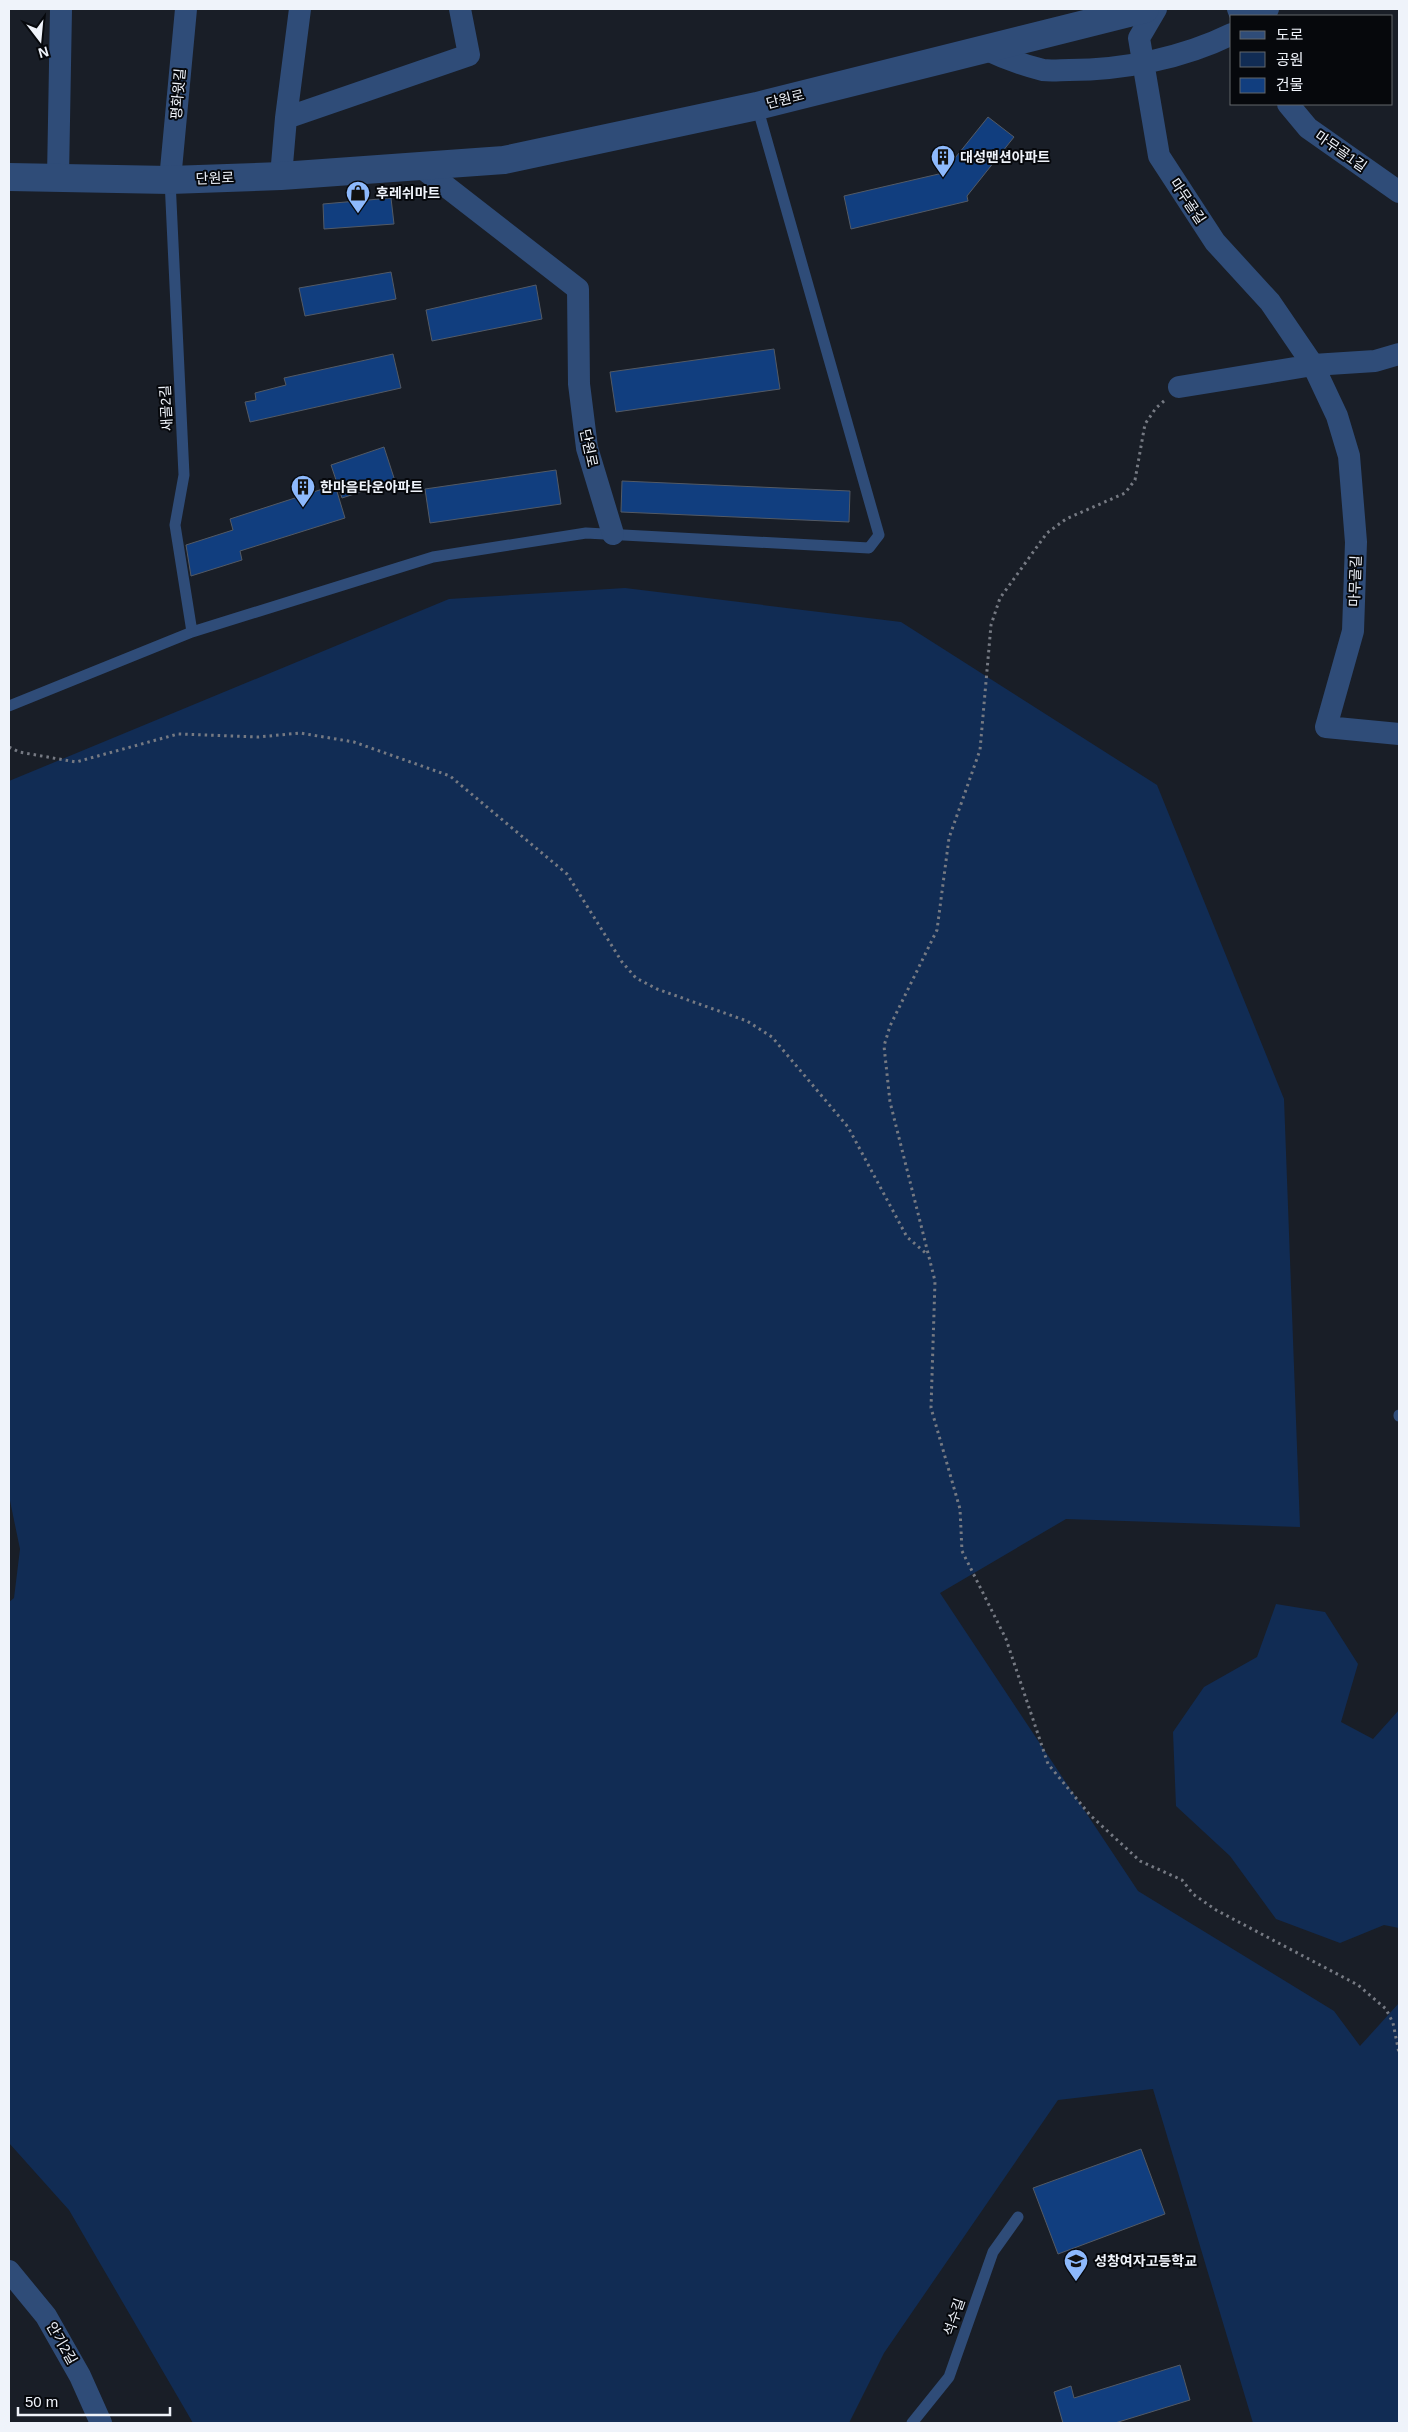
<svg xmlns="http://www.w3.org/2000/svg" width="1408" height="2432" font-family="Helvetica,'Noto Sans KR',sans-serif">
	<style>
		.green { fill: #112c54 }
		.building { fill: #113e7f; stroke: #535a65 }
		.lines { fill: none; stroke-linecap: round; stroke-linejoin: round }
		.path { stroke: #767a83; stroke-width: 3; stroke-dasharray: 2.5 4; stroke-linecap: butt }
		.service { stroke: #2f4c78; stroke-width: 11 }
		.minor { stroke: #2f4c78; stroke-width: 22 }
		.tertiary { stroke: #2f4c78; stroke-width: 28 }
		.labels { text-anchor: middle; stroke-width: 4; stroke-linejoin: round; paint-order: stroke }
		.street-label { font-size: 14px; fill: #eff3fa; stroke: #06080c }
		.poi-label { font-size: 14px; font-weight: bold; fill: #eff3fa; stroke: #06080c; text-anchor: start }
	</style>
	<rect width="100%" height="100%" fill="#191e27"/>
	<path class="green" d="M625,588L901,622L1157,785L1284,1099L1300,1527L1066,1519L940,1593L1138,1891L1334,2011L1360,2046L1399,2003V2423H1253L1153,2089L1058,2100L884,2353L849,2423H193L69,2210L9,2143V1602L14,1598L20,1549L9,1496V781L449,599Z
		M1276,1604L1325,1612L1358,1664L1341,1722L1373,1739L1399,1710V1928L1384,1925L1340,1943L1276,1919L1230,1856L1176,1806L1173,1732L1204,1687L1257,1657Z"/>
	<path class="building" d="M988,117L1014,137L967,196L968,201L851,229L844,196L943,173Z
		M391,198L394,224L324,229L323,204Z
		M391,272L396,299L305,316L299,288Z
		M536,285L542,319L432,341L426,310Z
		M774,349L780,389L616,412L610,372Z
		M393,354L401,388L250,422L245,402L256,400L255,393L286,385L284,378Z
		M384,447L395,481L342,498L331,465Z
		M556,470L561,504L430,523L425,489Z
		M622,481L850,491L849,522L621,512Z
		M335,485L345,518L240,551L242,560L191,576L186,545L233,530L230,519Z
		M1141,2149L1165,2214L1058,2254L1033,2188Z
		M1180,2365L1190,2400L1115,2423H1063L1054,2392L1071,2386L1074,2398Z"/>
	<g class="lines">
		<path class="path" d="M1164,401L1156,408L1145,424L1135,480L1125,493L1066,519L1047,533L1000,598L991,625L980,750L949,838L937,930L890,1026L884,1046L890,1102L935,1281L931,1408L960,1509L962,1551L1006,1639L1048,1764L1090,1815L1140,1861L1182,1880L1193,1894L1216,1910L1358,1985L1386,2009L1393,2023L1399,2053
			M9,747L19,752L76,762L178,734L258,737L300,733L354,742L450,776L567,874L622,962L636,978L657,989L747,1021L772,1037L848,1127L907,1237L928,1255"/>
		<path class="service" d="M170,180L184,475L175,525L192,632
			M9,706L192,632L433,557L586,533L869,548L879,535L757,106
			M1399,1415V1416
			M912,2423L949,2377L993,2252L1018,2217"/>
		<path class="minor" d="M1156,9L1139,38L1159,156L1215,242L1270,302L1313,365L1337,416L1349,456L1356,542L1353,631L1326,727L1399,734
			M1238,9L1241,16
			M1259,16L1268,9
			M985,49C1004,58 1022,65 1043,70C1051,71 1061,70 1069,70C1124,70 1183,58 1232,34
			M1288,104L1308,128L1399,192
			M286,118L469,55L460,9
			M421,167L578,289L579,384L587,448L613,534
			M281,176L286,118L300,9
			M58,177L61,9
			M170,180L186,9
			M1179,387L1313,365L1375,361L1399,354
			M9,2271L46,2316L80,2376L101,2423"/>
		<path class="tertiary" d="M9,177L170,180L281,176L504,160L757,106L1145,9"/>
	</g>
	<defs>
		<symbol id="building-pin" viewBox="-11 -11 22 30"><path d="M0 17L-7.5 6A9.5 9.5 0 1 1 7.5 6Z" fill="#8db9fc" stroke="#06080c"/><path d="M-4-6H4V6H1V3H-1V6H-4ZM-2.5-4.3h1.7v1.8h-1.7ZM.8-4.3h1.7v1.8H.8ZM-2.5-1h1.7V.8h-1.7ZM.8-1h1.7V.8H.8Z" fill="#111"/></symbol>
		<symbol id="shop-pin" viewBox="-11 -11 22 30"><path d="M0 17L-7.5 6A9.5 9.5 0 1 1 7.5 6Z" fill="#8db9fc" stroke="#06080c"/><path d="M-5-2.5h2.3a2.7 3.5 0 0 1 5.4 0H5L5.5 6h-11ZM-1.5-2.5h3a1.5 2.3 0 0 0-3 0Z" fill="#111"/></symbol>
		<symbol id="school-pin" viewBox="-11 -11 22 30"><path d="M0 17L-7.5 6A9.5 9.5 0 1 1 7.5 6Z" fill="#8db9fc" stroke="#06080c"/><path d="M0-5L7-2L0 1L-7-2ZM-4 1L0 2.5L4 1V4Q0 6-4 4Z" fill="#111"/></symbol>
	</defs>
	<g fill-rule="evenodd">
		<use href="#building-pin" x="929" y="143" width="28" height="38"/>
		<use href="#shop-pin" x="344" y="179" width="28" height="38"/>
		<use href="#building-pin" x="289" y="473" width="28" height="38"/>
		<use href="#school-pin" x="1062" y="2247" width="28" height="38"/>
	</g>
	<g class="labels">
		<g class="street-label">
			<text transform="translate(178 94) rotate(-85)" y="5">평화윗길</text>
			<text transform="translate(785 99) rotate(-14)" y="5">단원로</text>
			<text transform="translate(1341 151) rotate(35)" y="5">마무골1길</text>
			<text transform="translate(215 178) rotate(-2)" y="5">단원로</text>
			<text transform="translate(1188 201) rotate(56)" y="5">마무골길</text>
			<text transform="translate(166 408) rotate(-93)" y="5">새골2길</text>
			<text transform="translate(589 448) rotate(78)" y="5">단원로</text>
			<text transform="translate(1355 581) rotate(-88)" y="5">마무골길</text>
			<text transform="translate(954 2317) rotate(-71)" y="5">석수길</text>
			<text transform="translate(62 2343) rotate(60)" y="5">안기2길</text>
		</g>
		<g class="poi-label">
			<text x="960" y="162">대성맨션아파트</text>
			<text x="376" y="198">후레쉬마트</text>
			<text x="320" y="492">한마음타운아파트</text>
			<text x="1094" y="2266">성창여자고등학교</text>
		</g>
	</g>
	<rect width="1408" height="2432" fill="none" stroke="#eff3fa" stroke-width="20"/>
	<rect x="1230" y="15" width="162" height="90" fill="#06080c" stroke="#63666b"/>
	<rect x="1240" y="31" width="25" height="8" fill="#2f4c78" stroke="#63666b"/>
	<text x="1276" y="40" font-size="15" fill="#eff3fa">도로</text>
	<rect x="1240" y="52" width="25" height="15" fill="#112c54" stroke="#63666b"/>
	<text x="1276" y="65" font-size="15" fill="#eff3fa">공원</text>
	<rect x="1240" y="78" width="25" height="15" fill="#113e7f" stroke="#63666b"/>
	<text x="1276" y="90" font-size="15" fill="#eff3fa">건물</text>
	<g transform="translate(40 40) rotate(164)" stroke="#06080c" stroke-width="4" paint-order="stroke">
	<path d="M0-4L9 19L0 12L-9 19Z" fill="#eff3fa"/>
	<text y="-8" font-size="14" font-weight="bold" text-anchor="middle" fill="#eff3fa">N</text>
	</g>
	<path d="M18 2407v8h152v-8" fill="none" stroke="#eff3fa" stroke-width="2.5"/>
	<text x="25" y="2407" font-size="15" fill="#eff3fa" stroke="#06080c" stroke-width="4" paint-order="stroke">50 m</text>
</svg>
